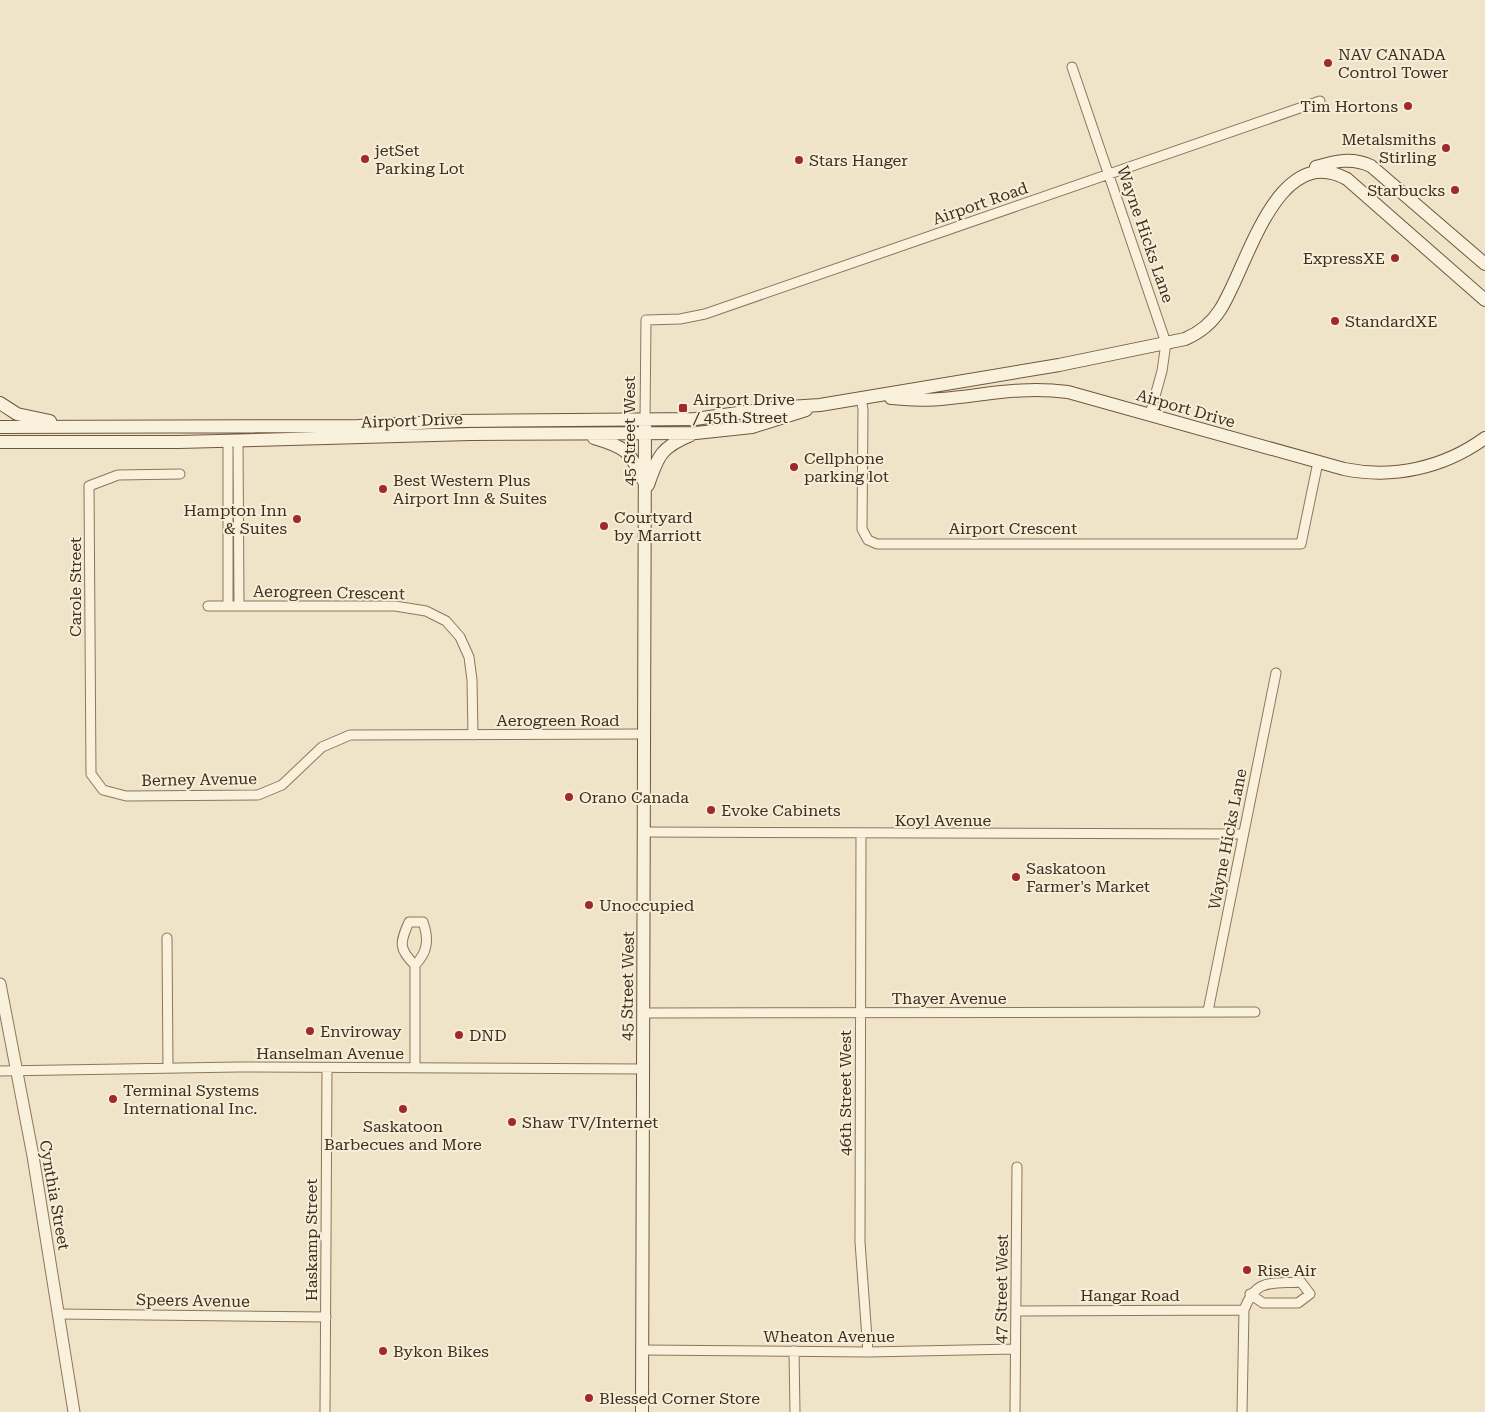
<svg xmlns="http://www.w3.org/2000/svg" width="1485" height="1412" font-family="'Roboto Serif',serif">
	<style>
		.lines { fill: none; stroke-linecap: round; stroke-linejoin: round }
		.minor-casing { stroke: #8d765c; stroke-width: 11 }
		.tertiary-casing { stroke: #8d765c; stroke-width: 13 }
		.secondary-casing { stroke: #6f573f; stroke-width: 14 }
		.minor { stroke: #faf1dc; stroke-width: 9 }
		.tertiary { stroke: #faf1dc; stroke-width: 11 }
		.secondary { stroke: #faf1dc; stroke-width: 12 }
		.poi-dot { fill: #9e2a2b; stroke: #f7eed8; stroke-width: 2 }
		.labels { text-anchor: middle; stroke-width: 4; stroke-linejoin: round; paint-order: stroke }
		.poi-label { font-size: 16px; fill: #3d2e20; stroke: #f7eed8; text-anchor: start }
		.street-label { font-size: 16px; fill: #3d2e20; stroke: #f7eed8 }
	</style>
	<rect width="100%" height="100%" fill="#f0e4c8"/>
	<g class="lines">
		<defs>
			<path id="minor" d="M1072,67L1166,343L1162,371L1150,414
				M861,399L863,409L862,529L868,540L877,544H1301L1318,462
				M645,420L646,320L680,319L705,314L1320,101
				M228,441V606
				M238,441L239,606
				M180,474L118,475L89,486L91,774L103,790L126,796L258,795L282,785L322,747L350,735L644,734
				M208,606H395L426,611L446,621L460,637L469,657L472,680L473,735
				M644,832L1243,834
				M861,834L860,1242L868,1352
				M167,938L168,1068
				M415,965C398,949 400,942 409,922H423C429,939 428,952 415,965V1068
				M1208,1011L1276,673
				M643,1013L1255,1012
				M0,1071L239,1067L643,1069
				M1017,1311L1244,1310C1256,1278 1270,1284 1301,1282L1310,1294L1298,1303H1263L1250,1294
				M59,1314L326,1317
				M642,1350L868,1352L1015,1349
				M794,1351L795,1412
				M325,1412L327,1068
				M1015,1412L1017,1167
				M1242,1412L1244,1310"/>
			<path id="tertiary" d="M0,984L33,1156L74,1412"/>
			<path id="secondary" d="M1316,167C1335,161 1352,157 1371,166L1485,264
				M891,398C908,399 924,401 941,399C987,395 1020,386 1068,392L1344,469C1393,479 1444,468 1485,438
				M0,403L17,414L50,421
				M0,427L358,426L460,421L695,419L774,408L820,405L1059,365L1185,339C1199,333 1211,324 1220,310C1247,269 1276,140 1347,179L1485,300
				M594,438C625,447 630,451 643,480
				M0,442H179L470,434L696,433L752,427L806,410
				M648,485C658,456 661,447 691,435
				M642,1412L645,420"/>
		</defs>
		<use href="#minor" class="minor-casing"/>
		<use href="#tertiary" class="tertiary-casing"/>
		<use href="#secondary" class="secondary-casing"/>
		<use href="#minor" class="minor"/>
		<use href="#tertiary" class="tertiary"/>
		<use href="#secondary" class="secondary"/>
	</g>
	<g class="poi-dot">
		<circle cx="1328" cy="63" r="5"/>
		<circle cx="1408" cy="106" r="5"/>
		<circle cx="1446" cy="148" r="5"/>
		<circle cx="365" cy="159" r="5"/>
		<circle cx="799" cy="160" r="5"/>
		<circle cx="1455" cy="190" r="5"/>
		<circle cx="1395" cy="258" r="5"/>
		<circle cx="1335" cy="321" r="5"/>
		<rect x="678" y="403" width="10" height="10" rx="2.5"/>
		<circle cx="794" cy="467" r="5"/>
		<circle cx="383" cy="489" r="5"/>
		<circle cx="297" cy="519" r="5"/>
		<circle cx="604" cy="526" r="5"/>
		<circle cx="569" cy="797" r="5"/>
		<circle cx="711" cy="810" r="5"/>
		<circle cx="1016" cy="877" r="5"/>
		<circle cx="589" cy="905" r="5"/>
		<circle cx="310" cy="1031" r="5"/>
		<circle cx="459" cy="1035" r="5"/>
		<circle cx="113" cy="1099" r="5"/>
		<circle cx="403" cy="1109" r="5"/>
		<circle cx="512" cy="1122" r="5"/>
		<circle cx="1247" cy="1270" r="5"/>
		<circle cx="383" cy="1351" r="5"/>
		<circle cx="589" cy="1398" r="5"/>
	</g>
	<g class="labels">
		<g class="poi-label">
			<text x="1338" y="60">NAV CANADA<tspan x="1338" dy="18">Control Tower</tspan></text>
			<text x="1398" y="112" text-anchor="end">Tim Hortons</text>
			<text x="1436" y="145" text-anchor="end">Metalsmiths<tspan x="1436" dy="18">Stirling</tspan></text>
			<text x="375" y="156">jetSet<tspan x="375" dy="18">Parking Lot</tspan></text>
			<text x="809" y="166">Stars Hanger</text>
			<text x="1445" y="196" text-anchor="end">Starbucks</text>
			<text x="1385" y="264" text-anchor="end">ExpressXE</text>
			<text x="1345" y="327">StandardXE</text>
			<text x="693" y="405">Airport Drive<tspan x="693" dy="18">/ 45th Street</tspan></text>
			<text x="804" y="464">Cellphone<tspan x="804" dy="18">parking lot</tspan></text>
			<text x="393" y="486">Best Western Plus<tspan x="393" dy="18">Airport Inn &amp; Suites</tspan></text>
			<text x="287" y="516" text-anchor="end">Hampton Inn<tspan x="287" dy="18">&amp; Suites</tspan></text>
			<text x="614" y="523">Courtyard<tspan x="614" dy="18">by Marriott</tspan></text>
			<text x="579" y="803">Orano Canada</text>
			<text x="721" y="816">Evoke Cabinets</text>
			<text x="1026" y="874">Saskatoon<tspan x="1026" dy="18">Farmer's Market</tspan></text>
			<text x="599" y="911">Unoccupied</text>
			<text x="320" y="1037">Enviroway</text>
			<text x="469" y="1041">DND</text>
			<text x="123" y="1096">Terminal Systems<tspan x="123" dy="18">International Inc.</tspan></text>
			<text x="522" y="1128">Shaw TV/Internet</text>
			<text x="403" y="1132" text-anchor="middle">Saskatoon<tspan x="403" dy="18">Barbecues and More</tspan></text>
			<text x="1257" y="1276">Rise Air</text>
			<text x="393" y="1357">Bykon Bikes</text>
			<text x="599" y="1404">Blessed Corner Store</text>
		</g>
		<g class="street-label">
			<text transform="translate(980 203) rotate(-19)" y="6">Airport Road</text>
			<text transform="translate(1146 234) rotate(71)" y="6">Wayne Hicks Lane</text>
			<text transform="translate(1186 408) rotate(16)" y="6">Airport Drive</text>
			<text transform="translate(412 420) rotate(-2)" y="6">Airport Drive</text>
			<text transform="translate(629 431) rotate(-90)" y="6">45 Street West</text>
			<text x="1013" y="534">Airport Crescent</text>
			<text transform="translate(75 587) rotate(-90)" y="6">Carole Street</text>
			<text transform="translate(329 592) rotate(1)" y="6">Aerogreen Crescent</text>
			<text x="558" y="726">Aerogreen Road</text>
			<text transform="translate(199 779) rotate(-1)" y="6">Berney Avenue</text>
			<text x="943" y="826">Koyl Avenue</text>
			<text transform="translate(1227 839) rotate(-79)" y="6">Wayne Hicks Lane</text>
			<text transform="translate(627 986) rotate(-89)" y="6">45 Street West</text>
			<text x="949" y="1004">Thayer Avenue</text>
			<text x="330" y="1059">Hanselman Avenue</text>
			<text transform="translate(845 1093) rotate(-90)" y="6">46th Street West</text>
			<text transform="translate(55 1195) rotate(80)" y="6">Cynthia Street</text>
			<text transform="translate(311 1240) rotate(-90)" y="6">Haskamp Street</text>
			<text transform="translate(1001 1289) rotate(-89)" y="6">47 Street West</text>
			<text x="1130" y="1301">Hangar Road</text>
			<text transform="translate(193 1300) rotate(1)" y="6">Speers Avenue</text>
			<text x="829" y="1342">Wheaton Avenue</text>
		</g>
	</g>
</svg>
